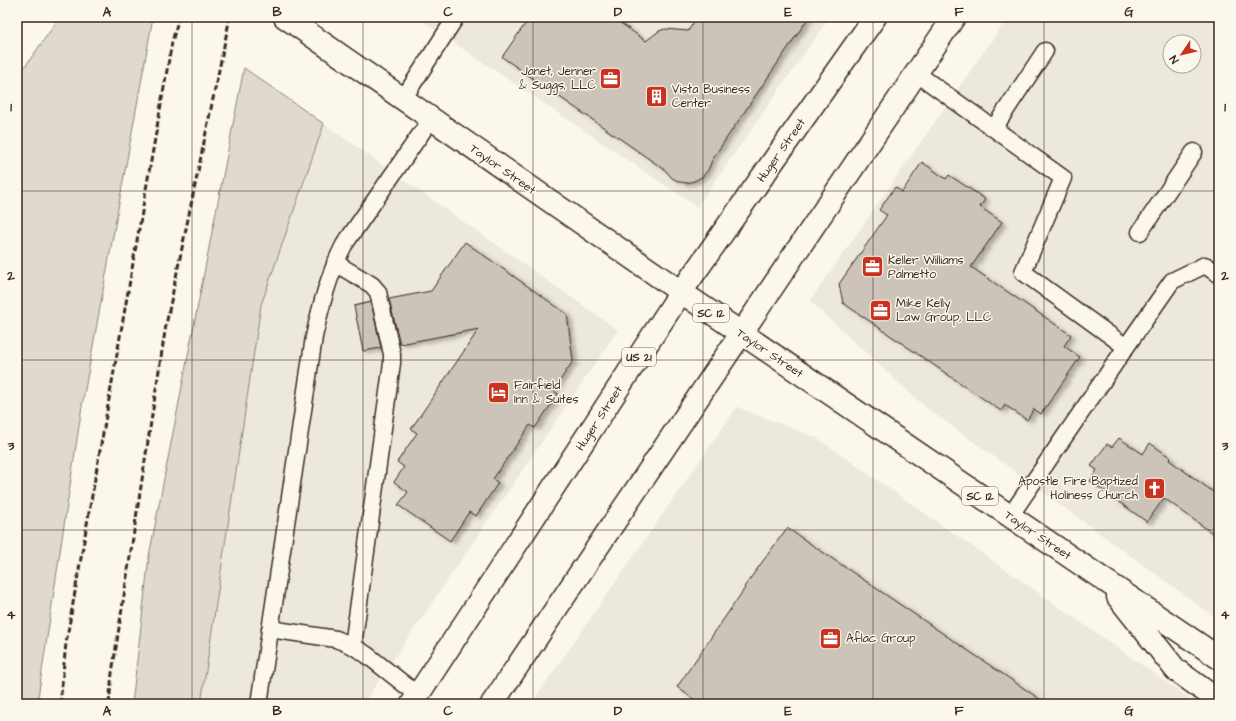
<svg xmlns="http://www.w3.org/2000/svg" width="1236" height="721" font-family="'Architects Daughter',sans-serif">
	<style>
		.built { fill: #ede8dd; fill-rule: evenodd }
		.green { fill: #dfd9ce; stroke: #8d8276 }
		.building { fill: #ccc4b9; stroke: #3b2a1e; filter: url(#shadow) }
		.lines { fill: none; stroke-linecap: round; stroke-linejoin: round }
		.lane-casing { stroke: #3b2a1e; stroke-width: 19 }
		.secondary-casing { stroke: #3b2a1e; stroke-width: 25 }
		.highway-casing { stroke: #3b2a1e; stroke-width: 25 }
		.lane { stroke: #fbf7ec; stroke-width: 16 }
		.secondary { stroke: #fbf7ec; stroke-width: 22 }
		.highway { stroke: #fbf7ec; stroke-width: 22 }
		.rail { stroke: #3b2a1e; stroke-width: 3; stroke-dasharray: 6 3; stroke-linecap: butt }
		.grid { fill: none; stroke: #3b2a1e; stroke-width: 1; stroke-opacity: 0.55 }
		.labels { text-anchor: middle; stroke-width: 3; stroke-linejoin: round; paint-order: stroke }
		.shield { fill: #fbf7ec; stroke: #75685c; stroke-width: 1 }
		.shield-label { font-size: 11px; font-weight: bold; fill: #3b2a1e }
		.poi-label { font-size: 12px; fill: #3b2a1e; stroke: #fbf7ec; text-anchor: start }
		.street-label { font-size: 12px; fill: #3b2a1e; stroke: #fbf7ec }
		.neatline { fill: none; stroke: #3b2a1e; stroke-width: 1.5 }
		.grid-label { font-size: 13px; text-anchor: middle; font-weight: bold; fill: #3b2a1e }
	</style>
	<defs>
		<filter id="shadow"><feDropShadow dx="4.5" dy="2.5" stdDeviation="2" flood-color="#0004"/></filter>
	</defs>
	<rect width="100%" height="100%" fill="#fbf7ec"/>
	<filter id="ink" filterUnits="userSpaceOnUse"><feTurbulence type="fractalNoise" baseFrequency=".025" numOctaves="2"/><feDisplacementMap in="SourceGraphic" scale="8" xChannelSelector="R" yChannelSelector="G"/><feConvolveMatrix kernelMatrix="1 2 1 2 8 2 1 2 1" color-interpolation-filters="sRGB"/></filter>
	<g filter="url(#ink)">
		<path class="built" d="M416,17H830L697,207Z
			M1008,17H1219V620L924,406L810,301ZM1170,42H1194V66H1170Z
			M324,124L618,330L363,704H201L261,305Z
			M737,407L817,438L1198,704H531Z"/>
		<path class="green" d="M60,17H153L82,406L37,704H17V78Z
			M244,68L324,124L261,305L201,704H132L149,556Z"/>
		<path class="building" d="M530,17H612L646,41L659,31L665,29L688,31L697,17H809L713,158L708,170L702,177L694,181L687,183L680,182L672,178L665,170L502,57Z
			M922,162L946,179L949,175L985,199L980,207L1002,222L971,267L1071,335L1064,346L1080,357L1041,414L1034,409L1027,420L1005,405L1001,411L843,303L839,284L887,215L879,210L895,187L902,192Z
			M465,242L567,314L573,361L553,391L558,394L535,428L530,425L493,479L498,483L476,516L469,512L450,541L398,505L408,492L394,482L404,467L397,462L417,433L411,429L479,329L400,344L389,299L431,291Z
			M371,302L381,348L363,351L354,306Z
			M1119,438L1143,454L1150,443L1171,458L1169,460L1219,496V538L1164,498L1147,522L1090,481L1097,470L1091,466L1107,444L1112,447Z
			M787,528L1047,704H700L677,687L745,588L744,587Z"/>
		<g class="lines">
			<defs>
				<path id="lane" d="M916,73L1063,178L1023,272L1126,347
					M403,99L456,17
					M994,128L1045,51
					M1140,232L1194,152
					M335,263L367,282L372,285L378,292L392,354V363L353,646
					M1010,516L1126,347L1172,281L1205,265L1219,275
					M270,629L336,639L353,646L367,655L418,695
					M259,704L314,337C321,305 329,274 344,245L431,119"/>
				<path id="secondary" d="M285,17L681,292"/>
				<path id="highway" d="M681,292L1010,516L1219,658
					M1118,597L1176,670L1219,701
					M412,704L681,292L875,17
					M492,704L954,17"/>
			</defs>
			<use href="#lane" class="lane-casing"/>
			<use href="#secondary" class="secondary-casing"/>
			<use href="#highway" class="highway-casing"/>
			<use href="#lane" class="lane"/>
			<use href="#secondary" class="secondary"/>
			<use href="#highway" class="highway"/>
			<path class="rail" d="M60,704L66,643L172,42L179,17
				M109,704L112,673L166,325L230,17"/>
		</g>
	</g>
	<path class="grid" d="M192,17V704M363,17V704M533,17V704M703,17V704M873,17V704M1044,17V704M17,191H1219M17,360H1219M17,530H1219"/>
	<defs>
		<symbol id="office-square" viewBox="-11 -11 22 22"><rect x="-9" y="-9" width="18" height="18" rx="4" fill="#c8321e" stroke="#fbf7ec"/><path d="M-6-3h4V-5.5h4V-3h4V5H-6ZM-1-4.5V-3h2v-1.5ZM-6 0V1H6V0Z" fill="#fff"/></symbol>
		<symbol id="building-square" viewBox="-11 -11 22 22"><rect x="-9" y="-9" width="18" height="18" rx="4" fill="#c8321e" stroke="#fbf7ec"/><path d="M-4-6H4V6H1V3H-1V6H-4ZM-2.5-4.3h1.7v1.8h-1.7ZM.8-4.3h1.7v1.8H.8ZM-2.5-1h1.7V.8h-1.7ZM.8-1h1.7V.8H.8Z" fill="#fff"/></symbol>
		<symbol id="hotel-square" viewBox="-11 -11 22 22"><rect x="-9" y="-9" width="18" height="18" rx="4" fill="#c8321e" stroke="#fbf7ec"/><path d="M-6-4.5h1.5V1H6V5H4.5V3h-9V5H-6ZM-4 0a1.8 1.8 0 1 1 3.6 0ZM.5 0V-2.5h3Q6-2.5 6 0Z" fill="#fff"/></symbol>
		<symbol id="church-square" viewBox="-11 -11 22 22"><rect x="-9" y="-9" width="18" height="18" rx="4" fill="#c8321e" stroke="#fbf7ec"/><path d="M-1.2-6h2.4v3.5h3.3v2.4h-3.3V6h-2.4V-.1h-3.3v-2.4h3.3Z" fill="#fff"/></symbol>
	</defs>
	<g fill-rule="evenodd">
		<use href="#office-square" x="598" y="66" width="25" height="25"/>
		<use href="#building-square" x="644" y="84" width="25" height="25"/>
		<use href="#office-square" x="860" y="254" width="25" height="25"/>
		<use href="#office-square" x="868" y="298" width="25" height="25"/>
		<use href="#hotel-square" x="486" y="380" width="25" height="25"/>
		<use href="#church-square" x="1142" y="476" width="25" height="25"/>
		<use href="#office-square" x="818" y="626" width="25" height="25"/>
	</g>
	<g class="labels">
		<g class="shield">
			<rect x="693" y="304" width="36" height="18" rx="3"/>
			<rect x="622" y="348" width="34" height="18" rx="3"/>
			<rect x="962" y="487" width="36" height="18" rx="3"/>
		</g>
		<g class="shield-label">
			<text x="711" y="317">SC 12</text>
			<text x="639" y="361">US 21</text>
			<text x="980" y="500">SC 12</text>
		</g>
		<g class="poi-label">
			<text x="596" y="75" text-anchor="end">Janet, Jenner<tspan x="596" dy="14">&amp; Suggs, LLC</tspan></text>
			<text x="672" y="93">Vista Business<tspan x="672" dy="14">Center</tspan></text>
			<text x="888" y="264">Keller Williams<tspan x="888" dy="14">Palmetto</tspan></text>
			<text x="896" y="307">Mike Kelly<tspan x="896" dy="14">Law Group, LLC</tspan></text>
			<text x="514" y="389">Fairfield<tspan x="514" dy="14">Inn &amp; Suites</tspan></text>
			<text x="1138" y="485" text-anchor="end">Apostle Fire Baptized<tspan x="1138" dy="14">Holiness Church</tspan></text>
			<text x="846" y="642">Aflac Group</text>
		</g>
		<g class="street-label">
			<text transform="translate(781 150) rotate(-55)" y="4">Huger Street</text>
			<text transform="translate(503 169) rotate(35)" y="4">Taylor Street</text>
			<text transform="translate(770 353) rotate(34)" y="4">Taylor Street</text>
			<text transform="translate(599 418) rotate(-57)" y="4">Huger Street</text>
			<text transform="translate(1038 535) rotate(34)" y="4">Taylor Street</text>
		</g>
	</g>
	<rect width="1236" height="721" fill="none" stroke="#fbf7ec" stroke-width="44"/>
	<g transform="translate(1182 54) rotate(235)"><circle r="19" fill="#fbf7ec" stroke="#aea59a"/>
	<path d="M0-3L7 15L0 10L-7 15Z" fill="#c8321e"/>
	<text y="-6" font-size="11" font-weight="bold" text-anchor="middle" fill="#3b2a1e">N</text>
	</g>
	<rect x="22" y="22" width="1192" height="677" class="neatline"/>
	<g class="grid-label">
		<text x="107" y="16">A</text>
		<text x="277" y="16">B</text>
		<text x="448" y="16">C</text>
		<text x="618" y="16">D</text>
		<text x="788" y="16">E</text>
		<text x="959" y="16">F</text>
		<text x="1129" y="16">G</text>
		<text x="11" y="111">1</text>
		<text x="1225" y="111">1</text>
		<text x="11" y="280">2</text>
		<text x="1225" y="280">2</text>
		<text x="11" y="450">3</text>
		<text x="1225" y="450">3</text>
		<text x="11" y="619">4</text>
		<text x="1225" y="619">4</text>
		<text x="107" y="715">A</text>
		<text x="277" y="715">B</text>
		<text x="448" y="715">C</text>
		<text x="618" y="715">D</text>
		<text x="788" y="715">E</text>
		<text x="959" y="715">F</text>
		<text x="1129" y="715">G</text>
	</g>
</svg>
